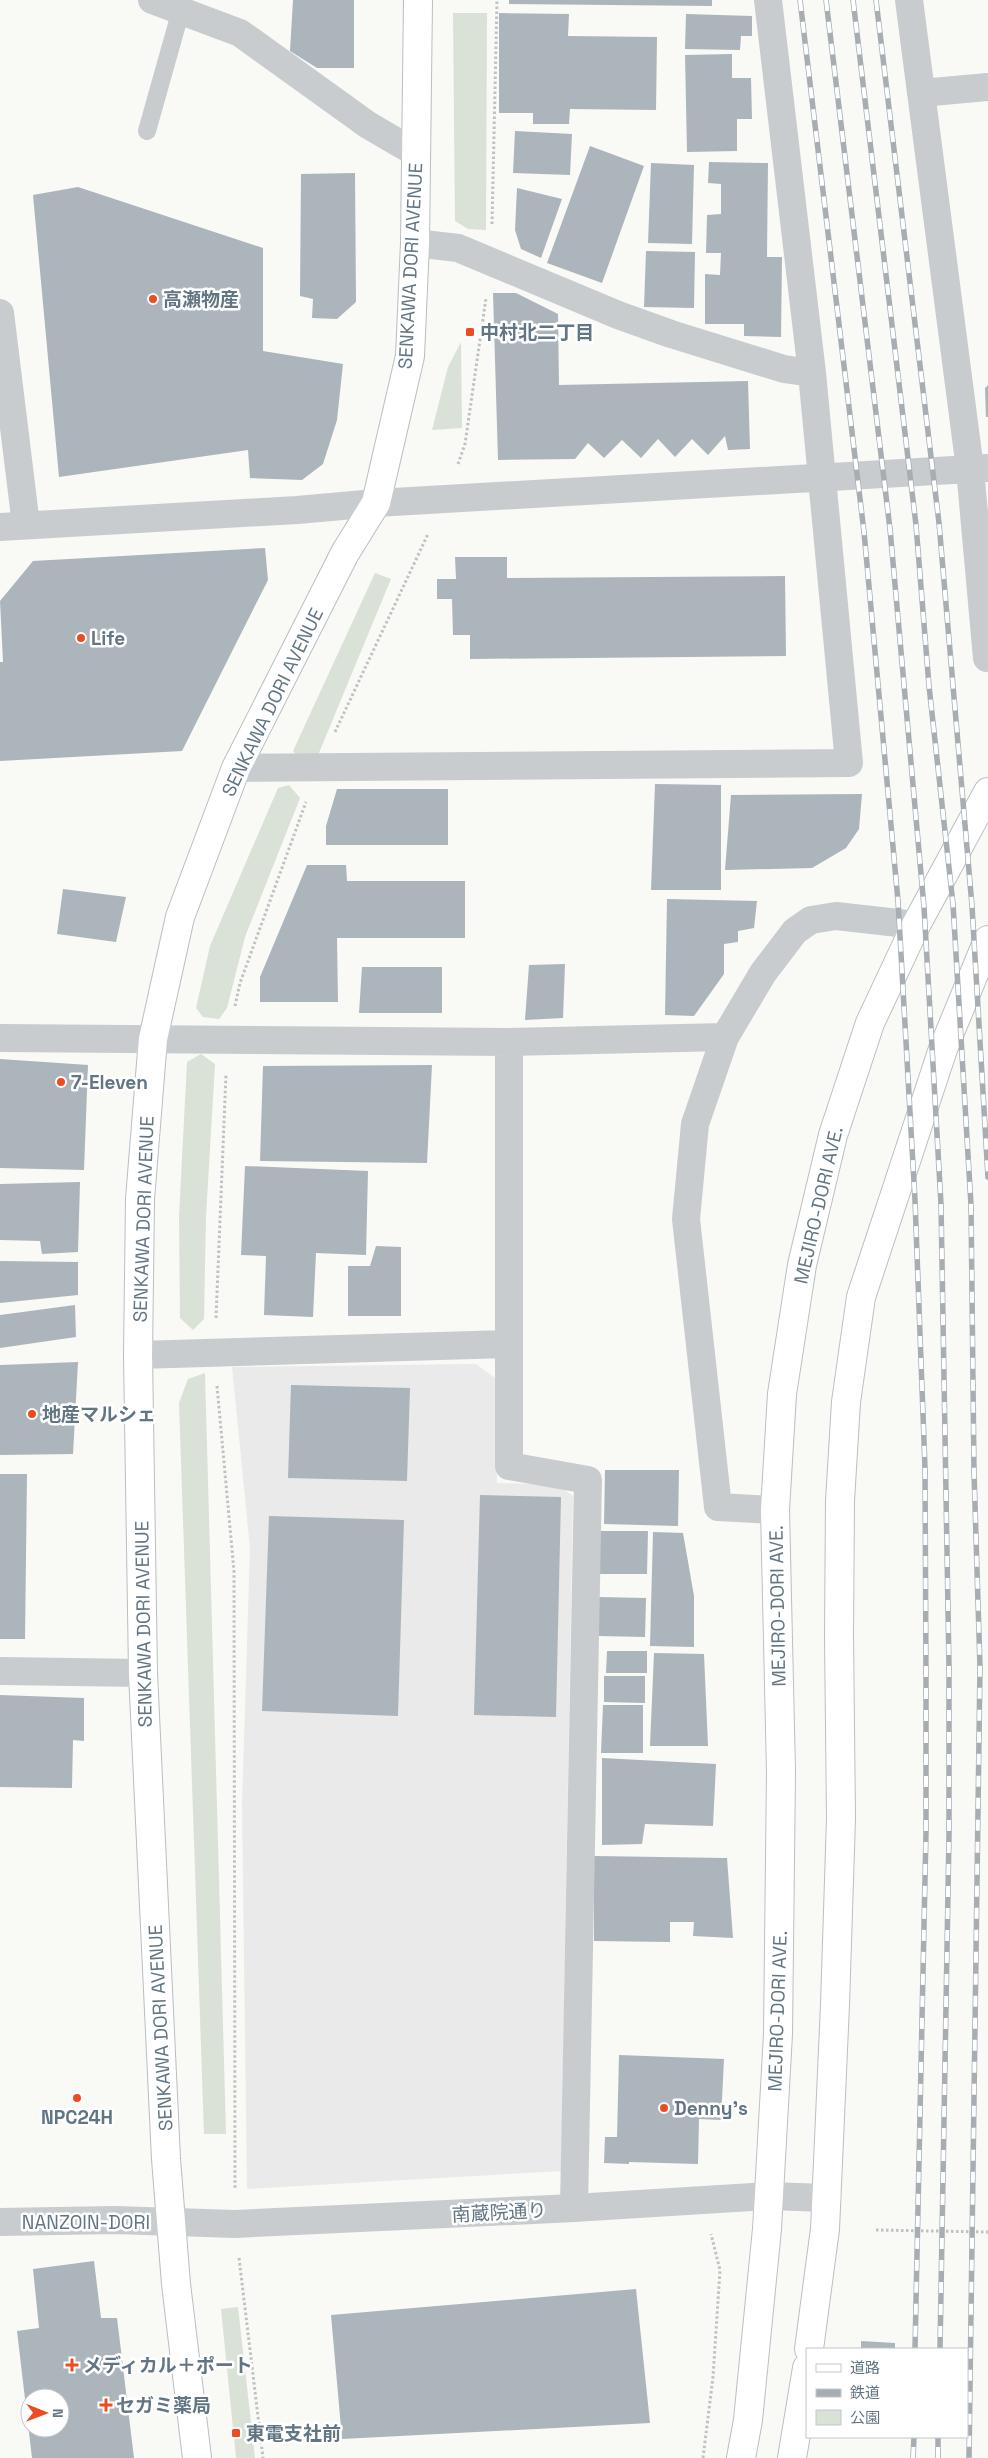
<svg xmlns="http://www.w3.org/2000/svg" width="988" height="2458" font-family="'Space Grotesk','Noto Sans JP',sans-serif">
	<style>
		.built { fill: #e9eae9 }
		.green { fill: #dae1d6 }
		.building { fill: #acb5bb; fill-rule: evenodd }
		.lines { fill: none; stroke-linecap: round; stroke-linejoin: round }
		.secondary-casing { stroke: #b8bec2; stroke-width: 30 }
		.primary-casing { stroke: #bbbfc3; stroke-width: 30 }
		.path { stroke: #bfc2c4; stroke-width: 3; stroke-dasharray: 2.5 2.5; stroke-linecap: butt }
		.service { stroke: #c8cccf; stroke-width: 18 }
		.minor { stroke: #c8cccf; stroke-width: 28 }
		.tertiary { stroke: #c8cccf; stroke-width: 28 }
		.secondary { stroke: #fff; stroke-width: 28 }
		.primary { stroke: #fff; stroke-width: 28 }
		.rail-casing { stroke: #a6adb3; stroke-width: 5.5 }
		.rail { stroke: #fff; stroke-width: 4; stroke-dasharray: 11; stroke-linecap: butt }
		.poi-dot { fill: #ed4c21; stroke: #fff; stroke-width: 2 }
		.labels { text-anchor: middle; stroke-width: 5; stroke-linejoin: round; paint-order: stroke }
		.street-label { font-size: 19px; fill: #627583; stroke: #fff }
		.poi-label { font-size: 19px; font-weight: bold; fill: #627583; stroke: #fff; text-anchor: start }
	</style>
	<rect width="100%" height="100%" fill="#f9f9f6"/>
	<path class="built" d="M476,1364L495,1378L497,1483L558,1485L573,1496L561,2171L247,2189L242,1804L250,1548L232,1367Z"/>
	<path class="green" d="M453,13H487L486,230L468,229L455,221Z
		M461,342L462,428L432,430L448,367Z
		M375,573L391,579L316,760L300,759L293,751Z
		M289,785L300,798L245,937L227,1008L219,1019L203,1017L196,1008L210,946L278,788Z
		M201,1054L215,1064L206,1216L204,1319L193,1330L180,1318L179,1217L187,1062Z
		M205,1373L226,2134H204L179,1403L188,1379Z
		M238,2307L255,2458H236L221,2309Z"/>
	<path class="building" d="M293,0H354V68H317L290,51Z
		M509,0H712V6L509,4Z
		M499,13L569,14L568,36L657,37L656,110L570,109L569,124H533V113H499Z
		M686,14L752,16V36H741L740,50L685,49Z
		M732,54V78H751L752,119H737V151L687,152L685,55Z
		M515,131L572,134L570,175L513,173Z
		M590,146L644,166L602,283L547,263Z
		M709,162L768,163L767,257H782L781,337L744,336V324H705V274L720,275L721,253H706L707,215L721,214V184L708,183Z
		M651,163L694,165L692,244L648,243Z
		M355,173L356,302L337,319L312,318L313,299L300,296L301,174Z
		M78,187L263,248V351L343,364L337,420L323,464L302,480L250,478L248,450L59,477L33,195Z
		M517,188L562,199L541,258L521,249L515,230Z
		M646,251L695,252L694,308L644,307Z
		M493,293H516L558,314L559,385L748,381L750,449L728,450L725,436L708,455L692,439L675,457L658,439L641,458L622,440L604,458L588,443L575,459L498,460Z
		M988,385V417H986L985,388Z
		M265,548L268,580L182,751L0,761V662H3L0,601L33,561Z
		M455,557H507V578L785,576L786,656L470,659V635H453L452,599H437V579H456Z
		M655,784L721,785V890H651Z
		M337,789H448V845H326V826Z
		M862,794L859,829L846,848L812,868L725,870L731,795Z
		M307,865H346L347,881H465V938H337L338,1002H260V977Z
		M63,889L126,897L116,942L57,934Z
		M667,899L757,901L754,928L738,931V942L724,944V974L694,1016L665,1015Z
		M565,964L563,1018L525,1020L529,965Z
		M362,967H442V1013H359Z
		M0,1059L88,1065L84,1170L0,1168Z
		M432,1065L427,1163L260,1161L263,1066Z
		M245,1166L368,1171L366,1255L316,1253L313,1317L264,1315L266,1256L241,1255Z
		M80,1182L78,1252L42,1254L40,1241L0,1240V1184Z
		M376,1246L401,1247V1316H348V1266H370Z
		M0,1261L78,1262V1295L0,1303Z
		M75,1305L76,1337L0,1348V1315Z
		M78,1362L73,1454L0,1455V1365Z
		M291,1385L410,1388L407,1481L288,1478Z
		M605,1470H679L678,1526L604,1524Z
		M0,1474H27L25,1639H0Z
		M480,1495L561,1497L556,1717L474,1715Z
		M269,1516L404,1520L398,1716L262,1711Z
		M599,1531H648L647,1574H599Z
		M653,1532L683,1533L694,1596V1647L650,1646Z
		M599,1597L646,1598L645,1637L599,1636Z
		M607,1651H647V1673H606Z
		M654,1653L704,1654L708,1746H650Z
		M604,1676H645V1703L604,1702Z
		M0,1695L84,1698V1741L73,1740L72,1788L0,1787Z
		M603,1705H643V1753H601Z
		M602,1758L716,1764L713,1826L645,1824L642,1844L602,1845Z
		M594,1856L727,1858L733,1938L693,1936L694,1922H670V1942L594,1941Z
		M619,2055L724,2059L721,2120L699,2119L698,2164L629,2162V2164L604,2163L605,2137H617Z
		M94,2261L101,2318H117L134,2458H32L17,2331L39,2328L33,2269ZM30,2398H60V2428H30Z
		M636,2289L650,2423L342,2439L331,2315Z
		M861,2341L895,2343V2349H861Z"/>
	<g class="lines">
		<defs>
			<path id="secondary" d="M197,2458L176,2284L166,2159L143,1673L138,1355L140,1199L153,1039L180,917L236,768L345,553L376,503L410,356L415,243L418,0"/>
			<path id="primary" d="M809,2349L825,2229L835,2005L841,1818L839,1635L840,1501L846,1402L861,1297L943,1049L988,940
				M741,2458L748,2420L767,2229L778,2034L781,1772L775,1510L782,1394L802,1265L833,1135L870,1023L916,925L988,792
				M792,2458L807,2368"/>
		</defs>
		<use href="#secondary" class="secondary-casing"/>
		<use href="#primary" class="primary-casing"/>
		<path class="path" d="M492,224L497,0
			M458,464L465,444L486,298
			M335,732L428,534
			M235,1006L240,983L306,802
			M216,1318L226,1074
			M217,1386L234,1571L235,2189
			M876,2230L988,2232
			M239,2258L263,2458
			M703,2458L713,2377L720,2270L711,2234"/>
		<path class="service" d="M147,131L181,10"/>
		<path class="minor" d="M152,0L240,33L368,125L416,153
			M909,0L970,469L987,658
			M921,93L988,87
			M415,243L458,248L618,315L671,334L784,369L812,373
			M0,313L26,525
			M376,503L988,468
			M236,768L849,763L812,373L768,0
			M0,1038L509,1042L725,1037
			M509,1042V1466L588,1480L574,2208
			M138,1355L507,1344
			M775,1510L718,1507L686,1219L695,1124L725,1037L763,973L795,931L811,920L836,916L916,925
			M0,1671L143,1673"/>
		<path class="tertiary" d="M0,527L297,510L376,503
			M0,2222L115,2220L235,2224L574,2208L768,2196L827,2198"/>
		<use href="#secondary" class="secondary"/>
		<use href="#primary" class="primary"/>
		<defs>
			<path id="rail" d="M800,0L864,532L898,901L915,1200L925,1468L926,1678V1832L915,2349
				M826,0L890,529L924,907L941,1204L949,1667V1835L940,2349
				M853,0L916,525L929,686L953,904L971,1205L974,1472L980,1667L969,2458
				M876,0L939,523L972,906L988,1177
				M913,2458L914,2437
				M938,2458V2437"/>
		</defs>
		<use href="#rail" class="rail-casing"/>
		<use href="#rail" class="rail"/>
	</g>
	<g class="poi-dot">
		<circle cx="153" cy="299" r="5"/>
		<rect x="465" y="327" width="10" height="10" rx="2.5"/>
		<circle cx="81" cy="638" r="5"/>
		<circle cx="61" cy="1082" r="5"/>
		<circle cx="32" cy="1414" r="5"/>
		<circle cx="77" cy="2098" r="5"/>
		<circle cx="664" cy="2108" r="5"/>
		<path d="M69.5 2357.5h5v5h5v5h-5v5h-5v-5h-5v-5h5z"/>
		<path d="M103.5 2397.5h5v5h5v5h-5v5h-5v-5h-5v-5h5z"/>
		<rect x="231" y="2428" width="10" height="10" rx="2.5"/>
	</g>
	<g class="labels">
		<g class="street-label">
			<text transform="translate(410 266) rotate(-87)" y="7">SENKAWA DORI AVENUE</text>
			<text transform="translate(272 702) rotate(-64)" y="7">SENKAWA DORI AVENUE</text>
			<text transform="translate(818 1205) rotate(-77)" y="7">MEJIRO-DORI AVE.</text>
			<text transform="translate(143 1219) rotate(-88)" y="7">SENKAWA DORI AVENUE</text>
			<text transform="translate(777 1606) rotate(-91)" y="7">MEJIRO-DORI AVE.</text>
			<text transform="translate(143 1624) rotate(-91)" y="7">SENKAWA DORI AVENUE</text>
			<text transform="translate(777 2011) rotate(-88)" y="7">MEJIRO-DORI AVE.</text>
			<text transform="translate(160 2028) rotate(-93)" y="7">SENKAWA DORI AVENUE</text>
			<text transform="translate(499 2212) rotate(-3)" y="7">南蔵院通り</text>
			<text x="86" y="2229">NANZOIN-DORI</text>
		</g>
		<g class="poi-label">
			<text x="163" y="306">高瀬物産</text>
			<text x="480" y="339">中村北二丁目</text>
			<text x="91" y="645">Life</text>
			<text x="71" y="1089">7-Eleven</text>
			<text x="42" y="1421">地産マルシェ</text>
			<text x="674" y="2115">Denny's</text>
			<text x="77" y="2124" text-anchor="middle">NPC24H</text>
			<text x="83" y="2372">メディカル＋ポート</text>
			<text x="116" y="2412">セガミ薬局</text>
			<text x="246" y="2440">東電支社前</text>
		</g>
	</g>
	<rect x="806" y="2348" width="162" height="90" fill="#ffffff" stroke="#c0c8cd"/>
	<rect x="816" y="2364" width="25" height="8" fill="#ffffff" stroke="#c0c8cd"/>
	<text x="850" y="2373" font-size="15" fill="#627583">道路</text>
	<rect x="816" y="2389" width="25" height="8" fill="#a6adb3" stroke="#c0c8cd"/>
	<text x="850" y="2398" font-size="15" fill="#627583">鉄道</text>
	<rect x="816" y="2410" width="25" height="15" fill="#dae1d6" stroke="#c0c8cd"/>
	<text x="850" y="2423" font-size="15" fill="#627583">公園</text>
	<g transform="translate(45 2413) rotate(91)"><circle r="24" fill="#ffffff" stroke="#c0c8cd"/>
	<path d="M0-4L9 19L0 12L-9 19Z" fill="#ed4c21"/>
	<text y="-8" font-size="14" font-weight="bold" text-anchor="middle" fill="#627583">N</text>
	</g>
</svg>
